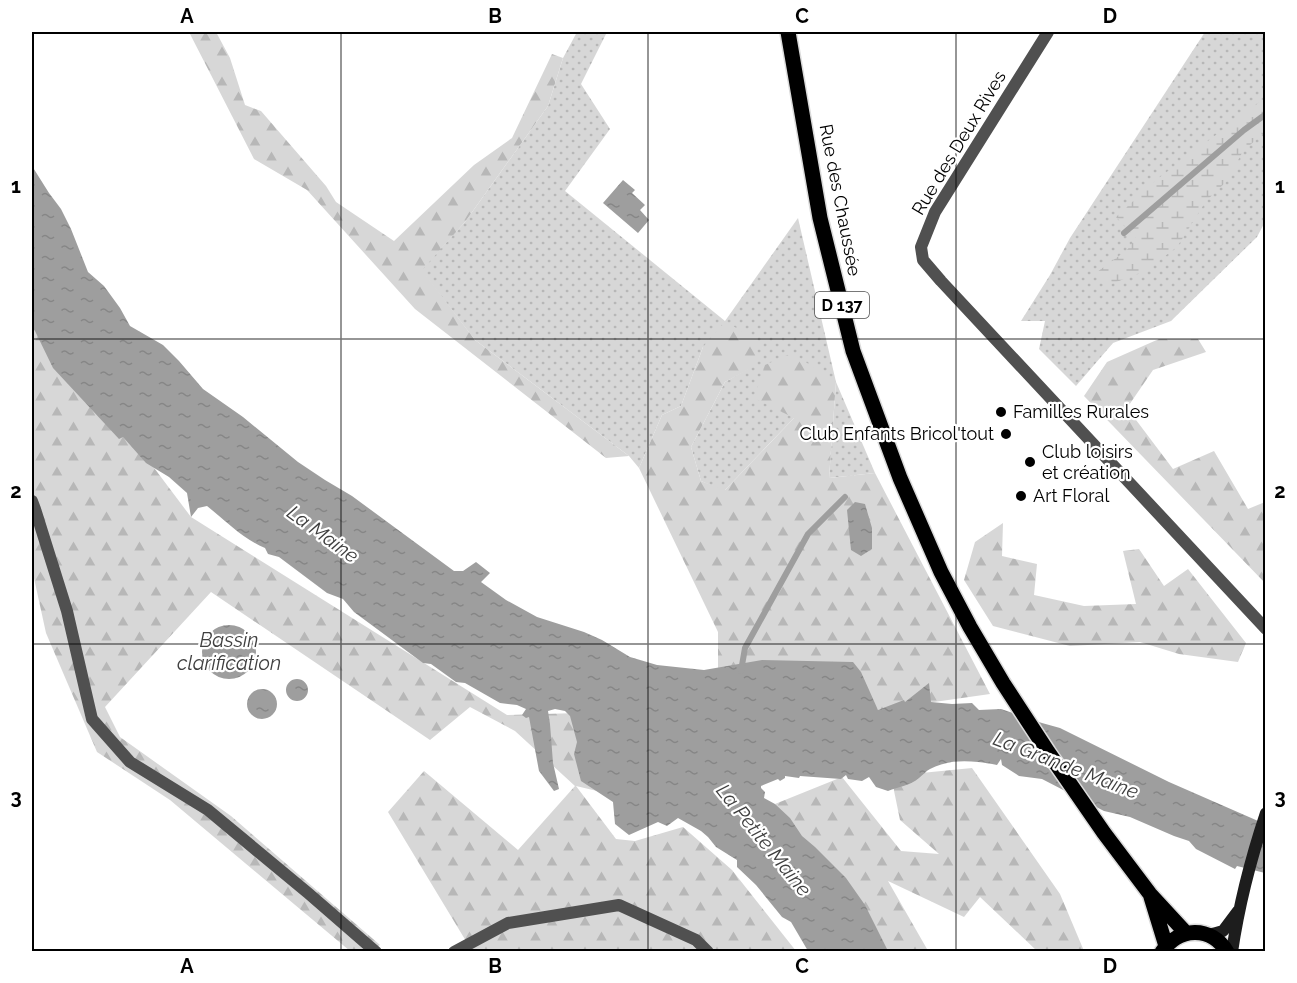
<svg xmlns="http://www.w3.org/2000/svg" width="1297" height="983" font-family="Raleway,sans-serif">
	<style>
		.green { fill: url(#green-dots) }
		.forest { fill: url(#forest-firs) }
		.wetland { fill: url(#wetland-marsh) }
		.water { fill: url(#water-ripples) }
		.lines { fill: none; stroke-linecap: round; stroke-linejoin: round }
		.stream { stroke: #9e9e9e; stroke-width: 6 }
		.primary-casing { stroke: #dbdbdb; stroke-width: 18 }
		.street { stroke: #505050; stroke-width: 12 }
		.secondary { stroke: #1d1d1d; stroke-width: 12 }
		.primary { stroke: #000; stroke-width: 15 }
		.grid { fill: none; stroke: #000; stroke-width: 1.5; stroke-opacity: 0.55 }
		.poi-dot { fill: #000; stroke: #fff; stroke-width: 2 }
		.labels { text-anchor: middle; stroke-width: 4.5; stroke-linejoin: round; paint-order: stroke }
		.shield { fill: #fff; stroke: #4c4c4c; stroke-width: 1.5 }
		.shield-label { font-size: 16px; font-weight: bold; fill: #000 }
		.street-label { font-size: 18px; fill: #000; stroke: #fff }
		.poi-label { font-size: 18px; fill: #000; stroke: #fff; text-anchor: start }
		.water-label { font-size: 20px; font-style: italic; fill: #3f3f3f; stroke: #fff }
		.neatline { fill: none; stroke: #000; stroke-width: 2 }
		.grid-label { font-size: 20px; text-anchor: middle; font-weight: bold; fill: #000 }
	</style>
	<defs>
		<pattern id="green-dots" width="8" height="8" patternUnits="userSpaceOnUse" patternTransform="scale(1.5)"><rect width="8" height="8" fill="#d7d7d7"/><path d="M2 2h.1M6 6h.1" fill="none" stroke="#b7b7b7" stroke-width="1.8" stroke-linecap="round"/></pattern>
		<pattern id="forest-firs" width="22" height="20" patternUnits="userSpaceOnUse" patternTransform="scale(1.5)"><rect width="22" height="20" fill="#d7d7d7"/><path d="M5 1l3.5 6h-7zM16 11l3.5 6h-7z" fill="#b7b7b7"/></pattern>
		<pattern id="wetland-marsh" width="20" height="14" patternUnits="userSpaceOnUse" patternTransform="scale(1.5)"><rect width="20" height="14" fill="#d7d7d7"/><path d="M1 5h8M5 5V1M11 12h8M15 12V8" fill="none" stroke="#b7b7b7"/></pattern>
		<pattern id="water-ripples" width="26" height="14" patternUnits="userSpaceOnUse" patternTransform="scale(1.5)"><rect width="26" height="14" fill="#9e9e9e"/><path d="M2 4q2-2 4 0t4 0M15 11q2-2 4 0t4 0" fill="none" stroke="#868686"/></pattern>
	</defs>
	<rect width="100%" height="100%" fill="#fff"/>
	<path class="green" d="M577,32H607L581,84L610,129L565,191L725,321L798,218L836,382L875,473L829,478L836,382L794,418L724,491L701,481L691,447L725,382L753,366L703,347L681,406L662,415L639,468L629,456L475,340L421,270L465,222L548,106L563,58Z
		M1205,32H1265L1266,220L1257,237L1171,321L1113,343L1076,386L1039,349L1045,321H1021L1050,275L1070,238Z"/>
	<path class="forest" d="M189,32H216L230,58L245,105L261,111L326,186L336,202L394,241L474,165L512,138L552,54L563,58L548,106L465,222L422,270L475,340L629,456L606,458L415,309L307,190L254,159Z
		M32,298L49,328L191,517L507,715L579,713L631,799L576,786L616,839L635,841L683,827L732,870L796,951H472L388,812L424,771L518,850L575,786L515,731L470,707L430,740L211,592L105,707L120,737L231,816L380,945L371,951H350L170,800L97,752L46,633L32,569Z
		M725,321L759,342L753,367L725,382L691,447L701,481L725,490L794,418L754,398L765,365L792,353L836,382L829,478L875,473L990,694L878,710L852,662L718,668V632L639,468L662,415L681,406L703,347Z
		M1159,339H1198L1206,352L1153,370L1127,408L1173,469L1214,451L1248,509L1265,502V583L1084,396L1107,362Z
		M1003,523L1002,556L1037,564L1034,595L1084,606L1136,604L1123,551L1139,549L1164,586L1188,569L1246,643L1238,662L1179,654L1140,642L1070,646L993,626L964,580L975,542Z
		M972,768L1060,894L1084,951H1037L980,897L964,917L888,881L927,949L926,951H883L775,804L842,777L901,851L939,854L900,820L891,776Z"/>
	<path class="wetland" d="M1265,98V132L1243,151L1227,181L1206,201L1177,247L1145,271L1111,284L1100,283L1097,272L1127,250L1136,238L1116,217L1156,180Z"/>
	<path class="water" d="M32,166L49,193L61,209L71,229L88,272L104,286L120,308L130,326L163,345L179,361L203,389L243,417L298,462L325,480L352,496L454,571H463L476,562L490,573L481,582L506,600L537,617L584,632L602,640L630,657L657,665L704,670L762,660L853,662L861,672L878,710L904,700L905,702L929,683L931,702L952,704L972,703L979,710L1001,709L1042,723L1060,728L1169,782L1265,824V873L1237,866L1235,869L1196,849L1189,841L1174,836L1130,817L1104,811L1042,779L1019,776L1002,765L1001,759L997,765C976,761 950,758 930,769C926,771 923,775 919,778C911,785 898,787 888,791L876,787L869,777L862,781L848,779L846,775L841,779L800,776L799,778L785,776V778L780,781L778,779L761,786V788L765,792L764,798L775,804L790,818L802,836L815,847L846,878L865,905L888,951H808L791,922L782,917L756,885L737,867V860L716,847L708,837L701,831L678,818L667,826L658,822L629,835L615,824L613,802L581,781L574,754L577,742L570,716L565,711L555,709L548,711L550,724L553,763L559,789L554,791L539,771L529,717L526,718L522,715L526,709L517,705L500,703L465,683L456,682L431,664L423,663L354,612L343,599L327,593L279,557L268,554L265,548C243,539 226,521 207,506L198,508L191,517L187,493L169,477L146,463L123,437L119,439L53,368L35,331L32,327Z
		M623,180L635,190L632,193L645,205L640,210L649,220L638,233L603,203Z
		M855,502L865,504L872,528V549L861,556L851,550L847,510Z
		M202 652a27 27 0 1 1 54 0a27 27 0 1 1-54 0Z
		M286 690a11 11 0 1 1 22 0a11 11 0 1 1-22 0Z
		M247 704a15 15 0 1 1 30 0a15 15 0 1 1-30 0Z"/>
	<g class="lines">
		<path class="stream" d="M1124,233L1244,130L1266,114
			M741,671L745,648L808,534L845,497"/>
		<defs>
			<path id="primary" d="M788,32L820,218L853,351L900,478L941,572L970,627L1003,683L1048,752L1104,833L1150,894L1186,933
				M1151,897L1166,946
				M1162,952C1178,927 1211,925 1227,952"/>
		</defs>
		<use href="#primary" class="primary-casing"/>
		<path class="street" d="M1048,32L935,212L921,247L923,260L941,281L1266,629
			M32,501L35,509L67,611L92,719L130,762L208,810L308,893L376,952
			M454,952L508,923L619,905L696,940L708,952"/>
		<path class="secondary" d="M1209,935L1223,931L1238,911
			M1232,952C1239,904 1251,858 1266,813"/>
		<use href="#primary" class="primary"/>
	</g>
	<path class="grid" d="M341,32V952M648,32V952M956,32V952M32,339H1266M32,644H1266"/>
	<g class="poi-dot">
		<circle cx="1001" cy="412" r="6"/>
		<circle cx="1006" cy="434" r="6"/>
		<circle cx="1030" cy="462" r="6"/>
		<circle cx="1021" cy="496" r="6"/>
	</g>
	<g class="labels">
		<rect class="shield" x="815" y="292" width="54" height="26" rx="4.5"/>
		<g class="shield-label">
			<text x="842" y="311">D 137</text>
		</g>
		<g class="street-label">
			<text transform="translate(959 143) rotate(-59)" y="6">Rue des Deux Rives</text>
			<text transform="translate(840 200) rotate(79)" y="6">Rue des Chaussée</text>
		</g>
		<g class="poi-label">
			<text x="1013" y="418">Familles Rurales</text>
			<text x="994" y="440" text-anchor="end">Club Enfants Bricol'tout</text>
			<text x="1042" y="458">Club loisirs<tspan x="1042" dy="21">et création</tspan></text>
			<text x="1033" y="502">Art Floral</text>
		</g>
		<g class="water-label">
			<text transform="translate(323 534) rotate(36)" y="7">La Maine</text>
			<text x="229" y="647">Bassin<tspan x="229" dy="23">clarification</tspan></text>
			<text transform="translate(1066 765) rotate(21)" y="7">La Grande Maine</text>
			<text transform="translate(764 840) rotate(51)" y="7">La Petite Maine</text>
		</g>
	</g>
	<rect width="1297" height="983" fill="none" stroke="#ffffff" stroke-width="66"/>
	<rect x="33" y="33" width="1231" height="917" class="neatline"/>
	<g class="grid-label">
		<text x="187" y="23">A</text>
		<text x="495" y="23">B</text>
		<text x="802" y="23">C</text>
		<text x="1110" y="23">D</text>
		<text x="16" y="193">1</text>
		<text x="1280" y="193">1</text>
		<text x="16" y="498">2</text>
		<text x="1280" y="498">2</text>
		<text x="16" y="804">3</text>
		<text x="1280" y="804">3</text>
		<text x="187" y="973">A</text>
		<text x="495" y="973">B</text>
		<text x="802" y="973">C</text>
		<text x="1110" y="973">D</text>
	</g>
</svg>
